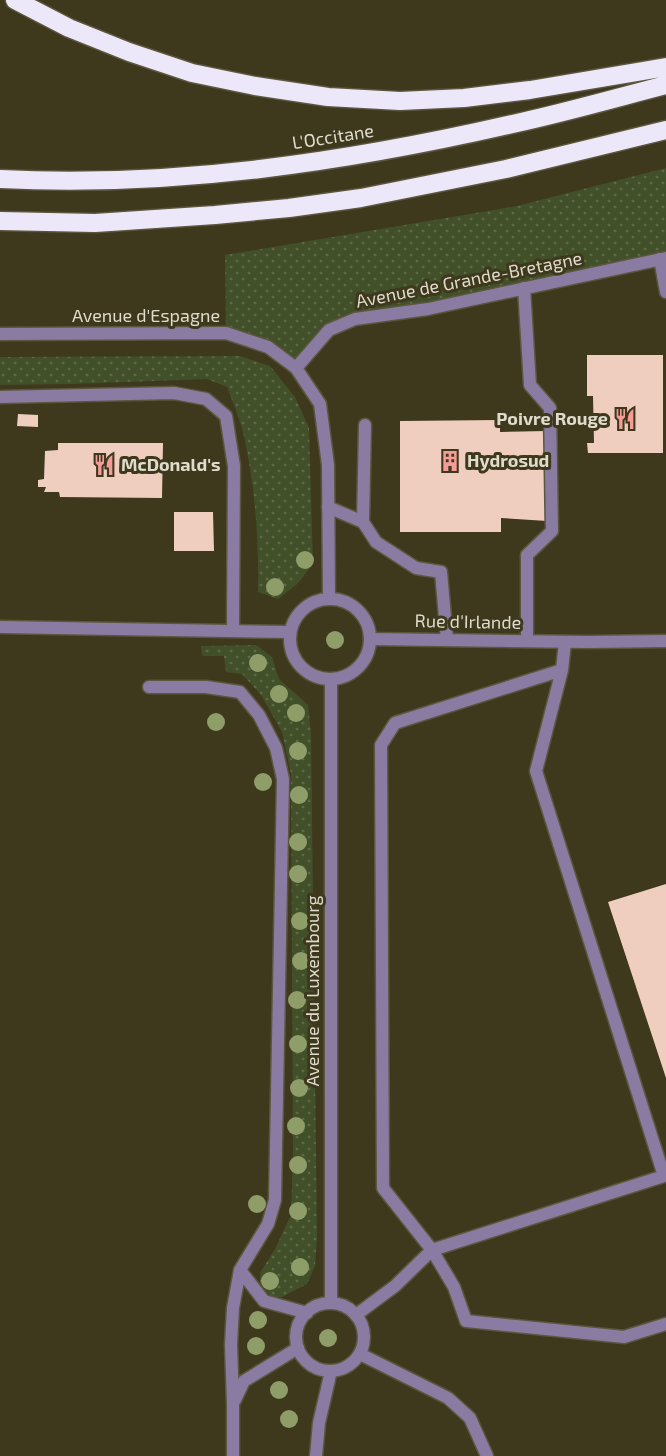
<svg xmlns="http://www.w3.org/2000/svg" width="666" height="1456" font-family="'Exo 2',sans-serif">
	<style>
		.grass { fill: url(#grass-dots) }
		.building { fill: #efcec0 }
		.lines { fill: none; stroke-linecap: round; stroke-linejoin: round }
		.service-casing { stroke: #5b563d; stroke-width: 15 }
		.minor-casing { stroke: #5b563d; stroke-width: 15 }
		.tertiary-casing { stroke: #5b563d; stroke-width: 15 }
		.motorway-casing { stroke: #5b563d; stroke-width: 21 }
		.service { stroke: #897ba1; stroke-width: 12 }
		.minor { stroke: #897ba1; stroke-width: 12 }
		.tertiary { stroke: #897ba1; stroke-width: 12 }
		.motorway { stroke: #ede7fa; stroke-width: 18 }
		.tree { fill: #8f9d68 }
		.labels { text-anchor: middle; stroke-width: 6; stroke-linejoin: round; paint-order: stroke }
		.street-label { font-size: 18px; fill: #dfdccd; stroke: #3e381d }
		.poi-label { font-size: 18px; font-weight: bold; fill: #dfdccd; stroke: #3e381d; text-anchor: start }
	</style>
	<defs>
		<pattern id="grass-dots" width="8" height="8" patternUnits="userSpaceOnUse" patternTransform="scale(1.5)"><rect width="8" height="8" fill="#42502a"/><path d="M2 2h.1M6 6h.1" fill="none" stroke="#5d6948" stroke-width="1.8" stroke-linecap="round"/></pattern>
	</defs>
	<rect width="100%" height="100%" fill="#3e381d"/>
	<path class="grass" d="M666,168V258L329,330L296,368L268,347L226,333L225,255L517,206Z
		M240,356L270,366L295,397L309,428L313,564L298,583L278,599L258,592C259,540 255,487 244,436C240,419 233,403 227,387L207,379L70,384L0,385V357Z
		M256,645L272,657L279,679L308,705L311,734L317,1236L315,1266L307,1284L282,1297H271L260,1285V1273L275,1249L291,1215L293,1153L291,774L282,732L261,695L242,674L226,672L224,656H202L201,646Z"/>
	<path class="building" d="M587,355H663V453H588L587,443H594L593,396H587Z
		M18,414L38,415V427L17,426Z
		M500,420V432L547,431V521L501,518V532H400V421Z
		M58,443H163L162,498L60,497L59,492H44L46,487H38V480L44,479L45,451L58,450Z
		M174,512H213L214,551H174Z
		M666,884V1078L608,902Z"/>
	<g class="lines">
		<defs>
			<path id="service" d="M660,259L666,292
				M524,288L530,385L550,408L552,531L527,555V641
				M0,397L174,393L206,399L226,416L234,466L233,631
				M328,507L363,522L376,542L416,568L441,572L447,640
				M363,522L365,425
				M562,670L395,723L381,745L383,1188L432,1250L454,1287L466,1321L624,1337L666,1324
				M149,687H206L240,692L259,715L276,748L283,779L275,1200L268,1224L240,1270L233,1308L231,1344L233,1404V1456
				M240,1270L264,1301L307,1313
				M356,1315L395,1286L432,1250L664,1176L536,771L562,670L565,642
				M360,1354L448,1398L470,1418L487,1456
				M235,1400L244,1381L298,1348"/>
			<path id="minor" d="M296,368L329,330L355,319L428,309L666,258
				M0,627L290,632
				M370,639L587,642L666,641"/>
			<path id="tertiary" d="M0,334L226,333L268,347L296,368L320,404L328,465L329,598
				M290 639a40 40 0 1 1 80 0a40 40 0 1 1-80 0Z
				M331,679V1303
				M296 1337a34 34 0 1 1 68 0a34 34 0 1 1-68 0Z
				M316,1456L319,1423L331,1371"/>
			<path id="motorway" d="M15,0L69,28L129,52L192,73L255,86L328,97L400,101L464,98L530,90L666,67
				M0,179C173,188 348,162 517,123C567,112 616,98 666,85
				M0,221L95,223L215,215L289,208L361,198L506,169L666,130"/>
		</defs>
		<use href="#service" class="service-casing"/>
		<use href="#minor" class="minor-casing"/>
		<use href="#tertiary" class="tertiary-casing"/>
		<use href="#motorway" class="motorway-casing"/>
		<use href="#service" class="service"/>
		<use href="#minor" class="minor"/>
		<use href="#tertiary" class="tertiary"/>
		<use href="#motorway" class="motorway"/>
	</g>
	<g class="tree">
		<circle cx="305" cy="560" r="9"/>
		<circle cx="275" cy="587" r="9"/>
		<circle cx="335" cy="640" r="9"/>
		<circle cx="258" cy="663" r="9"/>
		<circle cx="279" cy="694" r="9"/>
		<circle cx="296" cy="713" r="9"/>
		<circle cx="216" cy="722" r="9"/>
		<circle cx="298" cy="751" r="9"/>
		<circle cx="263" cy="782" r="9"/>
		<circle cx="299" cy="795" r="9"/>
		<circle cx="298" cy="842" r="9"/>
		<circle cx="298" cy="874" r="9"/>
		<circle cx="300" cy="921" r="9"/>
		<circle cx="301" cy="961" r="9"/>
		<circle cx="297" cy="1000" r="9"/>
		<circle cx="298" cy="1044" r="9"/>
		<circle cx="299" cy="1088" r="9"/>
		<circle cx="296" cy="1126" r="9"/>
		<circle cx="298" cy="1165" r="9"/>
		<circle cx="257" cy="1204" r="9"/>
		<circle cx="298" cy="1211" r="9"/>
		<circle cx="300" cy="1267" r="9"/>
		<circle cx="270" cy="1281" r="9"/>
		<circle cx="258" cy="1320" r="9"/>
		<circle cx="328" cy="1338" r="9"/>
		<circle cx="256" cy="1346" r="9"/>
		<circle cx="279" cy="1390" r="9"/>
		<circle cx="289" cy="1419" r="9"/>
	</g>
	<defs>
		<symbol id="restaurant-bare" viewBox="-9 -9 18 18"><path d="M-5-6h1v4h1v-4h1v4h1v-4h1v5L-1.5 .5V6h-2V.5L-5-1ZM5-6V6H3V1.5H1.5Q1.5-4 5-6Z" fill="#f59b98" stroke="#3e381d" stroke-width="2.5" paint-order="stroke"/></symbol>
		<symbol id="building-bare" viewBox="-9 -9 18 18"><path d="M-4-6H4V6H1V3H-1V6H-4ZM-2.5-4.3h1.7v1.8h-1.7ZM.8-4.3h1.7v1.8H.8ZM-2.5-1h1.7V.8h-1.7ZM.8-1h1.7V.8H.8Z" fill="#f59b98" stroke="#3e381d" stroke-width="2.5" paint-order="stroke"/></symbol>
	</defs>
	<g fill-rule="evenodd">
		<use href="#restaurant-bare" x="610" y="404" width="30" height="30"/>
		<use href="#building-bare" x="435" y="446" width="30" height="30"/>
		<use href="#restaurant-bare" x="89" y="450" width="30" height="30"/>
	</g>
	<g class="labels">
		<g class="street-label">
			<text transform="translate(333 137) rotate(-9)" y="6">L'Occitane</text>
			<text transform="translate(469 280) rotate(-11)" y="6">Avenue de Grande-Bretagne</text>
			<text x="146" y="322">Avenue d'Espagne</text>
			<text transform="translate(468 622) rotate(1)" y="6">Rue d'Irlande</text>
			<text transform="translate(313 991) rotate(-90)" y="6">Avenue du Luxembourg</text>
		</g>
		<g class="poi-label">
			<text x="608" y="425" text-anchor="end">Poivre Rouge</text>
			<text x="467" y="467">Hydrosud</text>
			<text x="121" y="471">McDonald's</text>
		</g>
	</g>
</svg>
